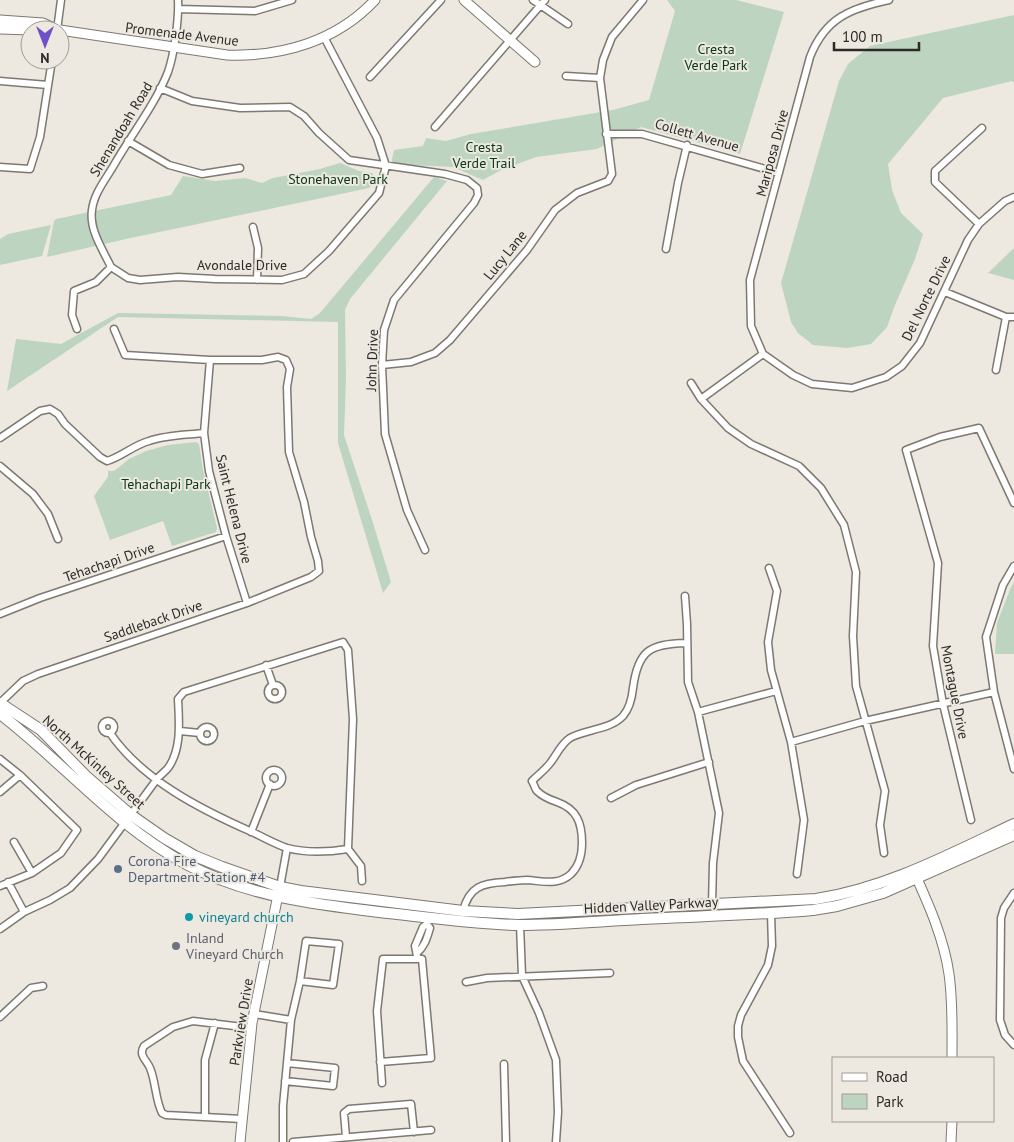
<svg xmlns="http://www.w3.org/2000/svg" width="1014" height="1142" font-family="'PT Sans',sans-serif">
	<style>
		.green { fill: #bdd4c0 }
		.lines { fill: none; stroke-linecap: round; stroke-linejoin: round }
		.street-casing { stroke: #7d7971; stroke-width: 9 }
		.secondary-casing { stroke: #7d7971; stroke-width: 11 }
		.primary-casing { stroke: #7d7971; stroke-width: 12 }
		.street { stroke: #fff; stroke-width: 6 }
		.secondary { stroke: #fff; stroke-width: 9 }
		.primary { stroke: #fff; stroke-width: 10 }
		.service-dot { fill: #5c6f8a; stroke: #ede8e0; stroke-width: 2 }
		.culture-dot { fill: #0f9aa8; stroke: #ede8e0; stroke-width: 2 }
		.worship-dot { fill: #6b7280; stroke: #ede8e0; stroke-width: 2 }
		.labels { text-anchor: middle; stroke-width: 4; stroke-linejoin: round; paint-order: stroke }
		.street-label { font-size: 14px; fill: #2c2a27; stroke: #ede8e0 }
		.park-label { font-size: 14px; fill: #063716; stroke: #ede8e0 }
		.service-label { font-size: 14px; fill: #4e5e75; stroke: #ede8e0; text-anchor: start }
		.culture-label { font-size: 14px; fill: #0d838f; stroke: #ede8e0; text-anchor: start }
		.worship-label { font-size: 14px; fill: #5b616d; stroke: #ede8e0; text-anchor: start }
	</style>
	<rect width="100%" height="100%" fill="#ede8e0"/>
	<path class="green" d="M667,0H736L784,12L740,154L641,127L597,149L536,157L501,170L483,180L453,167L391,164L394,150L423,146L426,138L446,141L471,134L613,110L649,100L675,11Z
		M1014,15V83L1012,81L943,98L888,164L892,190L901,213L923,234L915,259L895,305L887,327L871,344L847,348L813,345L798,333L791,322L781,283L839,81L848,64L870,46Z
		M340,163L359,171L372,173L377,180L369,188L126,239L47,257L54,221L56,219L171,195L183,176L215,181L245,178L262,183L273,178L320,169Z
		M434,177L447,181L350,299L345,310L346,379L344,435L373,523L391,582L383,593L338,443V322L118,317L7,391L16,339L61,344L118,313L282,316L311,319L320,313Z
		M51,225L42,256L0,265V239L8,234Z
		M1014,248V280L988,273Z
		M196,442L199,444L203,470L217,528L216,532L172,546L163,521L110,540L94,496L108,477V471H114L129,459L146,451L168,445Z
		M1014,582V654H995L997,623L1011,587Z"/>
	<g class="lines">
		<defs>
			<path id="street" d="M533,0L568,24
				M178,9L255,11L292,0
				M57,30L61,0
				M566,76L600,78
				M370,77L441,0
				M0,81L48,85
				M160,88L192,101L240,108L290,107L304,116L319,133L349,160L445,174L467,180L477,188L478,195L474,203L394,300L384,330L382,365L385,434L407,510L425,550
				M435,127L545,0
				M606,134H642L779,173
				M128,141L169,165L202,174L240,168
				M0,167L30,169L40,137L52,60
				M979,224L935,182V171L982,128
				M253,227L258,248L257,280
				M666,249L678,183L687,145
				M111,267L128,278L140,280L178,277L215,279L282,280L304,274L329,251L379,193L386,166L377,138L324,37
				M111,267C103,250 89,230 92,210C94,193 106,179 114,165C131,135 155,105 168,72C174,55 179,19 178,0
				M945,292L1006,317H1014
				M77,329L72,315L74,291L96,282L111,267
				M763,354L751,326L750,280L810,57C825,18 851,8 889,0
				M763,354L793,375L812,384L852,388L886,377L902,366L920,343L968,240L979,224L1005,201L1014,197
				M210,360L204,433L209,471L226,536L247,603
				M382,365L411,362L435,353L450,340L527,250L555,210L577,193L608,181L612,174L600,78L603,60L612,37L643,0
				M996,370L1006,317
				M691,383L701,399L728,428L751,444L799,466L821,488L844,525L856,572L853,636L856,686L885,791L880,825L884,853
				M701,399L763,354
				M0,438L40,411L50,409L58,414L65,424L100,457L107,461C121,457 134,445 149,441C166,435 186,435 204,433
				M0,466L33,494L48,514L58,539
				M1014,566L1003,585L986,637L994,692L1014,769
				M769,568L777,591L768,642L771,670L791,742L804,820L797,874
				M685,596L687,624L688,682L698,712L719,813L713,863L712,905
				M0,614L40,598L226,536
				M266,665L273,685
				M268 692a7 7 0 1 1 14 0a7 7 0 1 1-14 0Z
				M0,703L23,681L38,674L247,603L311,577L319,571L318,561L311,537L304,502L289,452L287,387L290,369L286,360L278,357L262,360H210L125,355L114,329
				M698,712L776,691
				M102 727a6 6 0 1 1 12 0a6 6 0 1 1-12 0Z
				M200 734a7 7 0 1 1 14 0a7 7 0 1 1-14 0Z
				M180,731L200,733
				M110,733C142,780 202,810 252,832C263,837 275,844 287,848C306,853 329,852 348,849
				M791,742L865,721L994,692
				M0,759L20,775L77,830L61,853L32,873L0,886
				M266 778a8 8 0 1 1 16 0a8 8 0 1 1-16 0Z
				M0,792L20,775
				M611,798L636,785L709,762
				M971,820L943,704L933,646L938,563L906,450L940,437L979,428L1014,503
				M251,832L270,784
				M14,842L32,873
				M348,849L361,866L362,881
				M8,882L24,912
				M280,887L287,848
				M1014,893L1004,908L1001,918L1000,1020L1005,1035L1014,1045
				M463,911C469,887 482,883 505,882C512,881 520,880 527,880C543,881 558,886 571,874C579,866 582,855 582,843C582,823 577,809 557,802C551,800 542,796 537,791C535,789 534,784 532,781C538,775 546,769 551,762C557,754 561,744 570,738C586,729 610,730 623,716C630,708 632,698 633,688C638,650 650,644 686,643
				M771,913L772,946L768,965L741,1015L738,1026V1037L743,1061L790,1133
				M520,925L522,976L539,1013L556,1060L558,1112L556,1142
				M0,929L24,912L50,900L70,888L98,859L157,779C160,775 165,772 168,768C182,749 179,721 178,699L184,692L343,642L348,650L353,719L348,849
				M417,953C425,946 427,938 430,928L427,924L428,917
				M417,956L415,946L423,927L427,924
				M466,982L487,978L610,973
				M254,1014L291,1020
				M0,1017L31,988L43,986
				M380,1062L431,1058L422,959H383L377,1011L382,1083
				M504,1064L506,1142
				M285,1081L333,1086L335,1068L287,1063
				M205,1116V1060L215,1023
				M242,1119L166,1115L162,1113C155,1099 156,1082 150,1068C147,1060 138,1056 144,1046L173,1027L193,1021L251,1028
				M346,1137L344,1113L349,1109L411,1104L414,1132
				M283,1142V1106L291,1020L300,981L306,941L339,944L333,985L300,981
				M293,1142L431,1130"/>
			<path id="secondary" d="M464,0L535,62
				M0,20L43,23L58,30
				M0,29L30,30
				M60,30L227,55C282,57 337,41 375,0
				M914,872C929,905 944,939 949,974C953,1002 952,1030 952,1058
				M240,1142L252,1023L279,890
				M951,1142L952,1121"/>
			<path id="primary" d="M0,703L41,730L86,776L131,815L164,838L195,856L222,867L280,887L301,891L463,911L518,914L816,899C887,888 950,854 1014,824
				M0,714C64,763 116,827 188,865C248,896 313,904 379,912C425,917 472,924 519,925C560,925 601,921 642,919C699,916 756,915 813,910L837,906L883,893L1014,835"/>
		</defs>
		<use href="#street" class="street-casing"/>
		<use href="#secondary" class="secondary-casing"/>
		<use href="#primary" class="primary-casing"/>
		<use href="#street" class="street"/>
		<use href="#secondary" class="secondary"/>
		<use href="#primary" class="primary"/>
	</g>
	<circle class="service-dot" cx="118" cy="869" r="5"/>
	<circle class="culture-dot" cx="189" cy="917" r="5"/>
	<circle class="worship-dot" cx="176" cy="946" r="5"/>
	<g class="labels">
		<g class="street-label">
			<text transform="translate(182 34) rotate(7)" y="5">Promenade Avenue</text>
			<text transform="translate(121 129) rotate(-59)" y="5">Shenandoah Road</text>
			<text transform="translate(697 135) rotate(16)" y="5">Collett Avenue</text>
			<text transform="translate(772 153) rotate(-75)" y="5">Mariposa Drive</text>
			<text transform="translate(505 255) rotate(-51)" y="5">Lucy Lane</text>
			<text x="242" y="270">Avondale Drive</text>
			<text transform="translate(926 298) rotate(-64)" y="5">Del Norte Drive</text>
			<text transform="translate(372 360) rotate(-88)" y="5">John Drive</text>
			<text transform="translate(234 509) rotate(76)" y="5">Saint Helena Drive</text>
			<text transform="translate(109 562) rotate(-19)" y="5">Tehachapi Drive</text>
			<text transform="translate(153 621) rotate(-19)" y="5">Saddleback Drive</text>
			<text transform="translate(955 692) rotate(79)" y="5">Montague Drive</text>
			<text transform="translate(94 762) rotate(42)" y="5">North McKinley Street</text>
			<text transform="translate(651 905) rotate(-3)" y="5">Hidden Valley Parkway</text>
			<text transform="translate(241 1022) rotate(-81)" y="5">Parkview Drive</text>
		</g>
		<g class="park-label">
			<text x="716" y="54">Cresta<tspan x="716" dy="16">Verde Park</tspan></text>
			<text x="484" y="152">Cresta<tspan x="484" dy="16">Verde Trail</tspan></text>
			<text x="338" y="184">Stonehaven Park</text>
			<text x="166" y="489">Tehachapi Park</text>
		</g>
		<g class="service-label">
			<text x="128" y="866">Corona Fire<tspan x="128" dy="16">Department Station #4</tspan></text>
		</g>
		<g class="culture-label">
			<text x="199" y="922">vineyard church</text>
		</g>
		<g class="worship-label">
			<text x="186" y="943">Inland<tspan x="186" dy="16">Vineyard Church</tspan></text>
		</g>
	</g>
	<rect x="832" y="1057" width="162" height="65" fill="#ede8e0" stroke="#a09c96"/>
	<rect x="842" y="1073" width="25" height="8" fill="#ffffff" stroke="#a09c96"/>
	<text x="876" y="1082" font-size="15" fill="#2c2a27">Road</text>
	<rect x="842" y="1094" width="25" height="15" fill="#bdd4c0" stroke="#a09c96"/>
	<text x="876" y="1107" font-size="15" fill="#2c2a27">Park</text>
	<g transform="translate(45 45) rotate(180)"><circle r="24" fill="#ede8e0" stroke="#a09c96"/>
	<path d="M0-4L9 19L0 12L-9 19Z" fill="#6e50c9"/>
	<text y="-8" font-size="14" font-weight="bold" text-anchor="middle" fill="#2c2a27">N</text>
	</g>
	<path d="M834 42v8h85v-8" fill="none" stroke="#2c2a27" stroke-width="2.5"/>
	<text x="842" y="42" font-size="15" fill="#2c2a27" stroke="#ede8e0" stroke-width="4" paint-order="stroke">100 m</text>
</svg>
